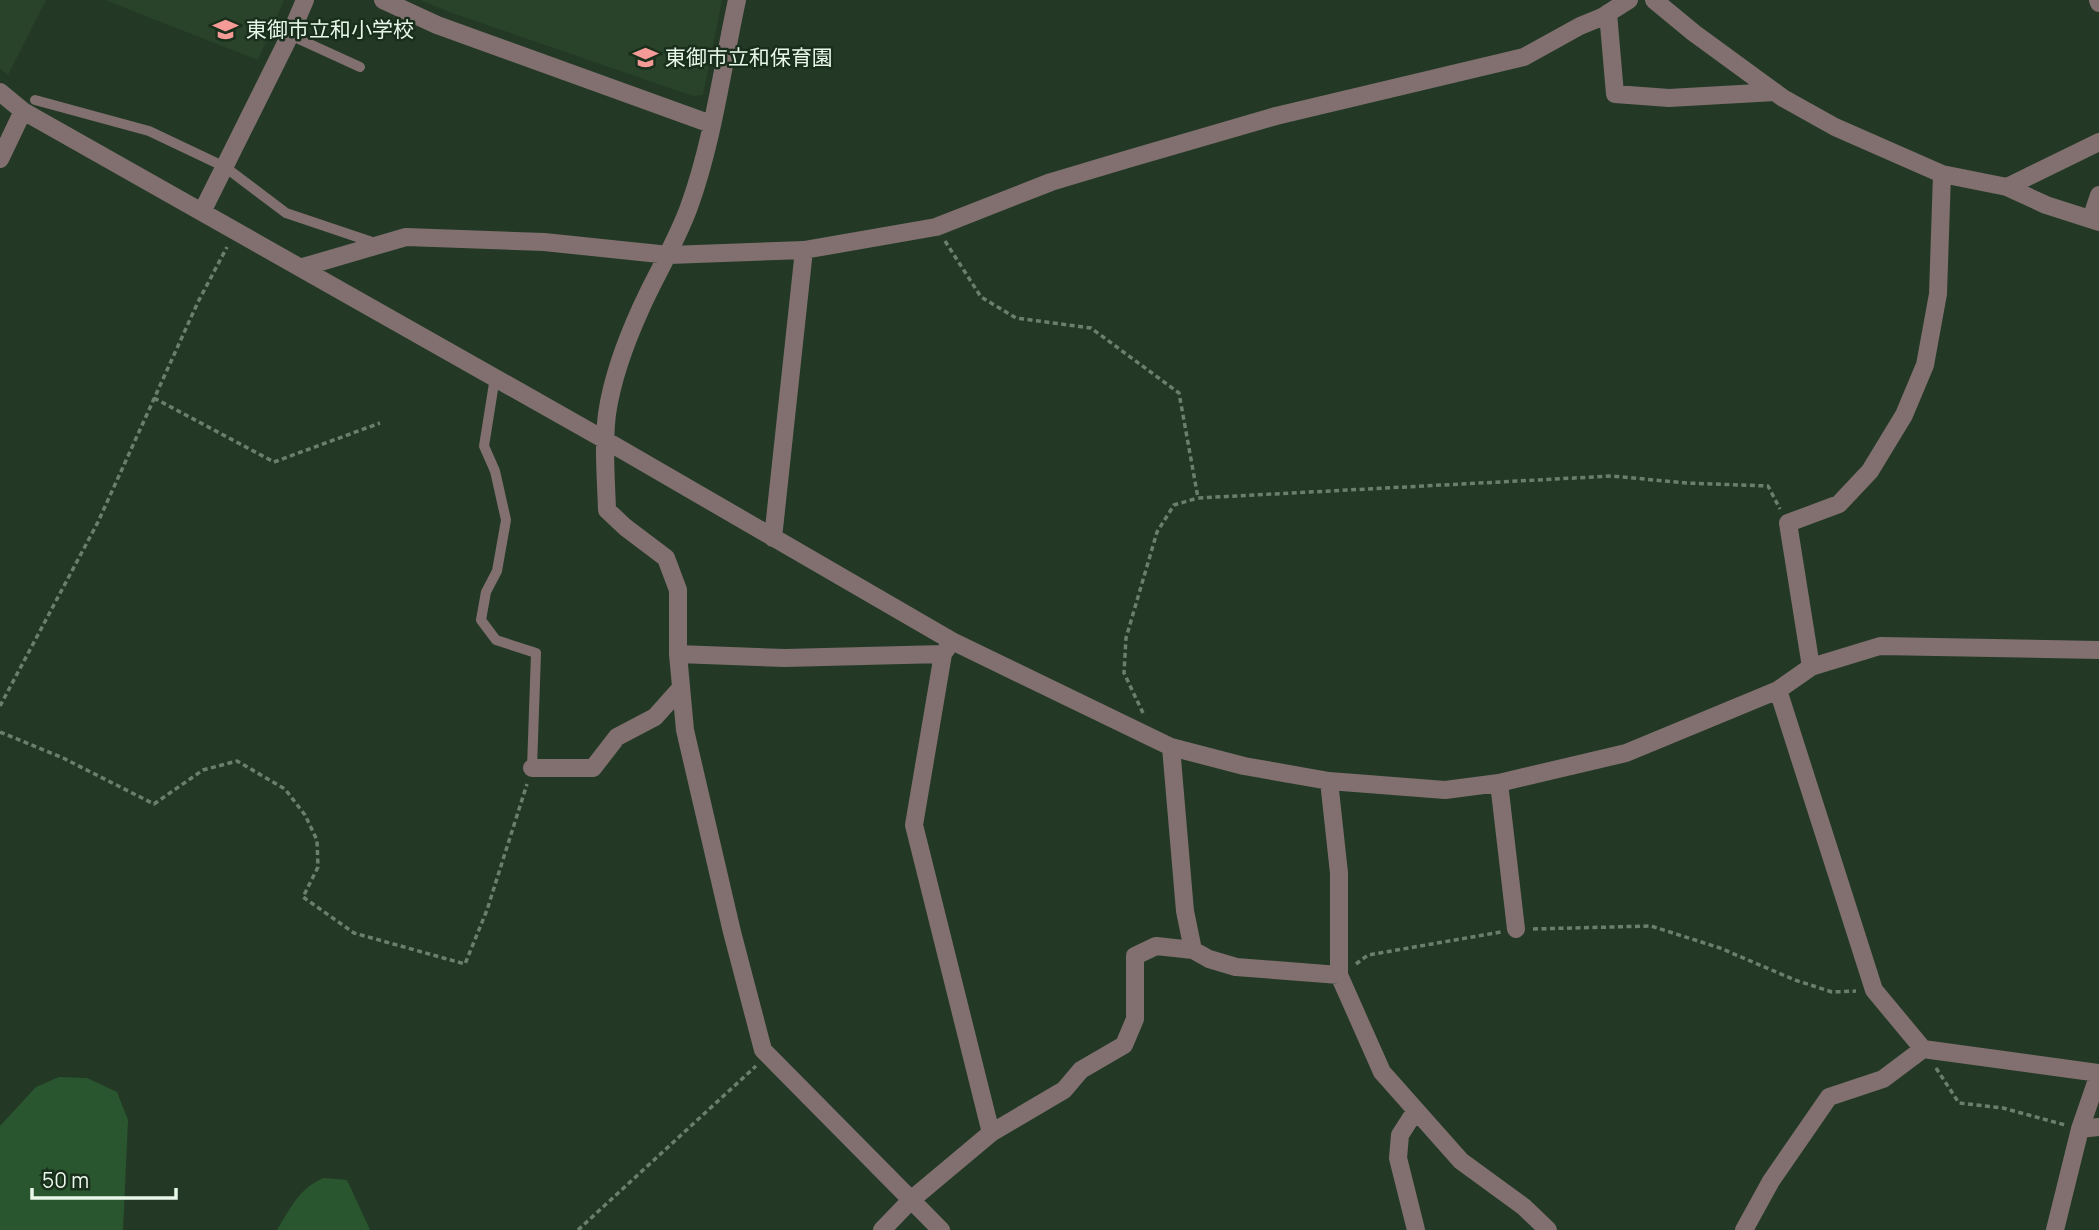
<svg xmlns="http://www.w3.org/2000/svg" width="2099" height="1230" font-family="Manrope,'Noto Sans JP',sans-serif">
	<style>
		.built { fill: #28432a }
		.green { fill: #2a562f }
		.lines { fill: none; stroke-linecap: round; stroke-linejoin: round }
		.path { stroke: #6b7f6d; stroke-width: 3.5; stroke-dasharray: 5 3.5; stroke-linecap: butt }
		.lane { stroke: #81706f; stroke-width: 10 }
		.street { stroke: #81706f; stroke-width: 18 }
		.labels { text-anchor: middle; stroke-width: 5; stroke-linejoin: round; paint-order: stroke }
		.poi-label { font-size: 21px; fill: #e9f7ea; stroke: #192f1b; text-anchor: start }
	</style>
	<rect width="100%" height="100%" fill="#233925"/>
	<path class="built" d="M0,0H46L8,75L0,69Z
		M105,0H284L258,60Z
		M420,0H722L703,95L693,96L452,13Z"/>
	<path class="green" d="M59,1077L87,1078L117,1092L128,1120L123,1230H0V1126L36,1087Z
		M324,1178L347,1180L370,1230H277C290,1209 300,1187 324,1178Z"/>
	<g class="lines">
		<path class="path" d="M945,241L981,297L1016,318L1091,328L1179,393L1198,498L1612,476L1686,483L1768,486L1780,509
			M154,398L274,462L380,423
			M0,706L98,522L198,302L227,247
			M1143,713L1124,673L1126,638L1157,532L1174,505L1198,498
			M0,732L63,758L154,804L203,770L237,761L285,789L305,815L317,840L318,867L303,897L354,933L465,964L487,910L527,784
			M1533,929L1651,926L1720,948L1795,980L1832,992L1856,991
			M1356,964L1368,955L1501,932
			M1936,1068L1959,1103L2003,1108L2065,1125
			M578,1230L756,1066"/>
		<path class="lane" d="M290,35L360,67
			M35,100L149,131L225,167L286,213L378,244
			M495,377L484,446L495,471L506,520L497,571L486,592L481,620L496,640L536,653L532,768"/>
		<path class="street" d="M383,0L437,25L711,124
			M737,0C722,69 713,141 689,207C676,243 656,274 641,308C626,341 612,379 607,414C603,446 606,478 607,510L625,527L666,558L678,590V654L685,730L732,932L763,1050L941,1230
			M1654,0L1694,33L1783,98L1835,127L1942,174L2007,187L2046,205L2099,222
			M2098,0L2099,3
			M1608,13L1615,94L1669,98L1775,92
			M0,92L23,111L605,440L952,641L1171,747L1244,766L1329,781L1445,790L1499,783L1626,753L1778,690L1811,667L1880,646L2099,650
			M0,159L23,111
			M2007,187L2099,142
			M202,212L290,35L305,0
			M2091,219L2099,195
			M303,267L406,237L544,242L669,255L804,250L936,227L1051,182L1128,159L1276,116L1524,57L1580,26L1602,17L1629,0
			M773,538L804,250
			M952,641L943,654L914,825L991,1133
			M678,654L785,658L943,654
			M1811,667L1788,523L1839,504L1870,471L1904,415L1925,365L1938,294L1942,174
			M1778,690L1874,990L1923,1049L2099,1073
			M1171,747L1185,911L1193,950
			M532,768H593L617,737L655,717L680,689
			M1329,781L1339,873V975L1382,1072L1461,1161L1524,1207L1548,1230
			M1499,783L1516,929
			M2080,1129L2099,1127
			M882,1230L911,1200L991,1133L1064,1090L1081,1070L1124,1045L1135,1019V956L1156,946L1193,950L1209,959L1236,967L1339,975
			M1416,1230L1398,1158L1400,1135L1416,1110
			M1744,1230L1771,1181L1829,1097L1883,1079L1923,1049
			M2055,1230L2080,1129L2099,1074"/>
	</g>
	<defs>
		<symbol id="school-bare" viewBox="-9 -9 18 18"><path d="M0-5L7-2L0 1L-7-2ZM-4 1L0 2.5L4 1V4Q0 6-4 4Z" fill="#f59b97" stroke="#192f1b" stroke-width="2.5" paint-order="stroke"/></symbol>
	</defs>
	<g fill-rule="evenodd">
		<use href="#school-bare" x="208" y="12" width="35" height="35"/>
		<use href="#school-bare" x="628" y="40" width="35" height="35"/>
	</g>
	<g class="labels">
		<g class="poi-label">
			<text x="246" y="37">東御市立和小学校</text>
			<text x="665" y="65">東御市立和保育園</text>
		</g>
	</g>
	<path d="M32 1188v10h144v-10" fill="none" stroke="#e9f7ea" stroke-width="3.5"/>
	<text x="42" y="1188" font-size="21" fill="#e9f7ea" stroke="#192f1b" stroke-width="5" paint-order="stroke">50 m</text>
</svg>
